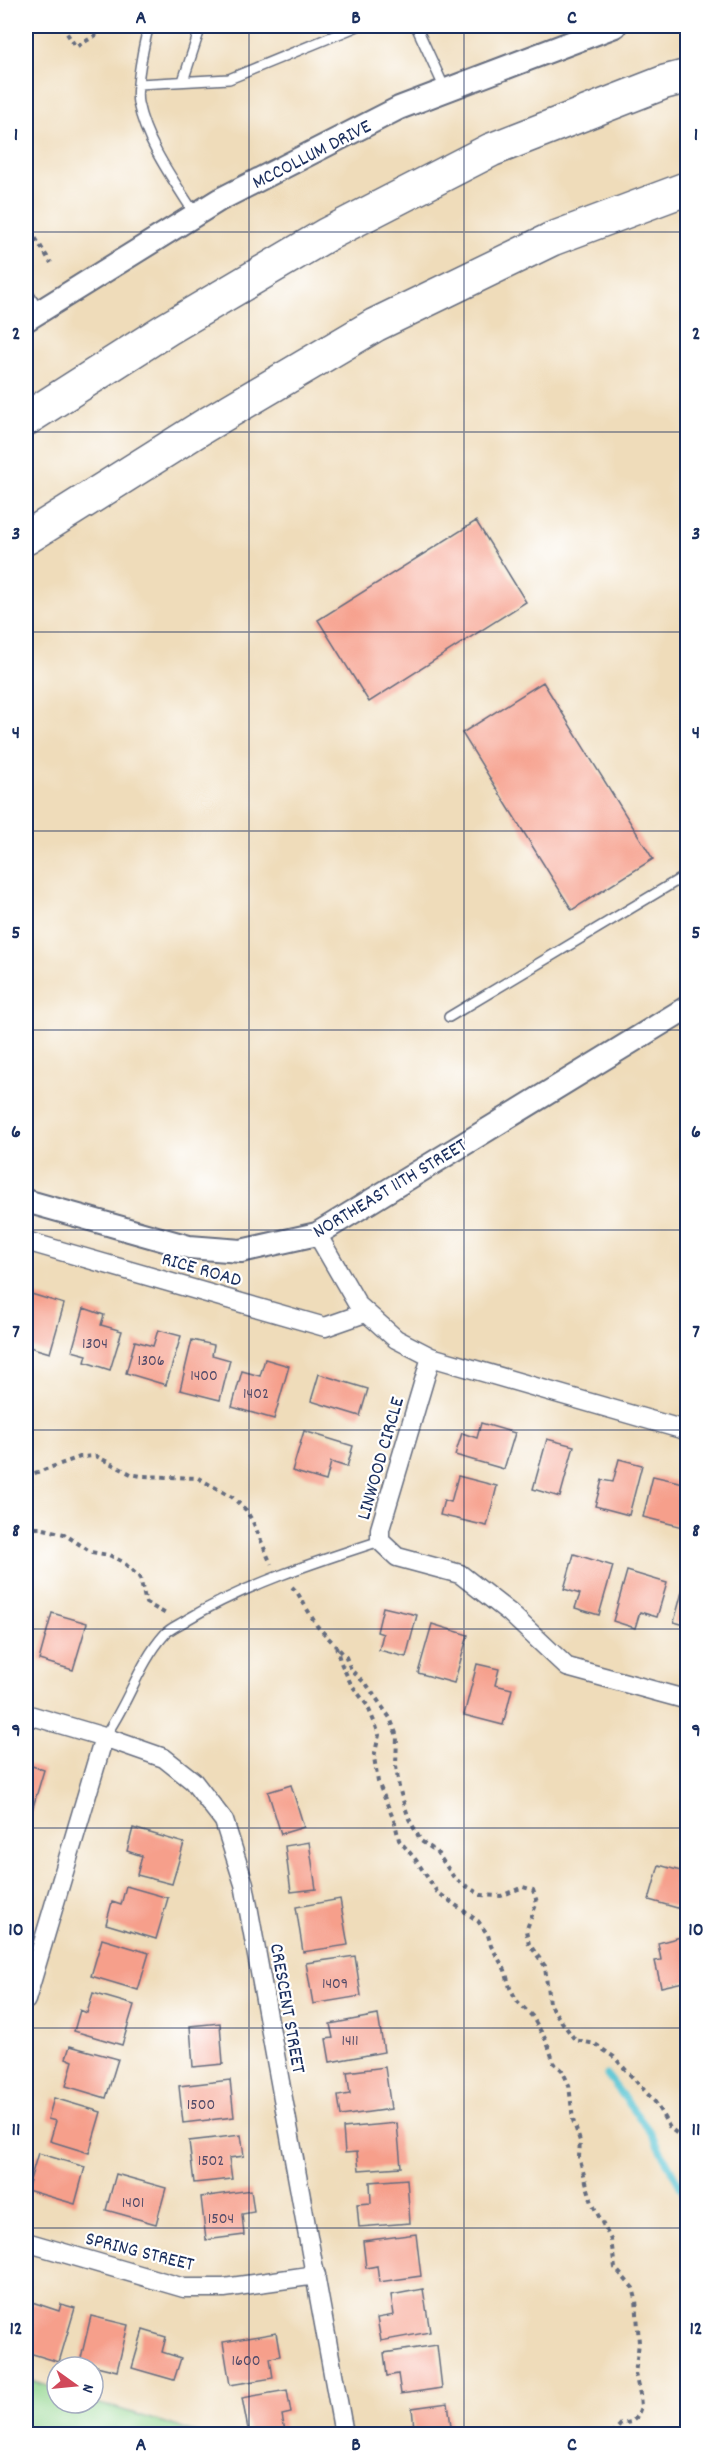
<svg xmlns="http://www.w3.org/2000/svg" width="713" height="2460" font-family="Dekko,sans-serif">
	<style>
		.green { fill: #92d68e; stroke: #568276; stroke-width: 1.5 }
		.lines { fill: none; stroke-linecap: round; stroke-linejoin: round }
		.stream { stroke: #59c4d3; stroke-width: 7 }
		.building { fill: #f69f8b }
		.service-casing { stroke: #656c7e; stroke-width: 12 }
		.minor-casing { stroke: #656c7e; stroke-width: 21 }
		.tertiary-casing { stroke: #656c7e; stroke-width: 26 }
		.motorway-casing { stroke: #656c7e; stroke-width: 36 }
		.path { stroke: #656c7e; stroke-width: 4; stroke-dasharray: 4.5 4.5; stroke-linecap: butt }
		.service { stroke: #fff; stroke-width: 9 }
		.minor { stroke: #fff; stroke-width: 18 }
		.tertiary { stroke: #fff; stroke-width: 22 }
		.motorway { stroke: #fff; stroke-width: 33 }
		.grid { fill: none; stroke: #1b2f5e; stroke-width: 1.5; stroke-opacity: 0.55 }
		.labels { text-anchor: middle; stroke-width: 4.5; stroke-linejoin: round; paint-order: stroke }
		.number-label { font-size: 16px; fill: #524b69 }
		.street-label { font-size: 20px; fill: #1b2f5e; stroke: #fff }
		.neatline { fill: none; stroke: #1b2f5e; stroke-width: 2 }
		.grid-label { font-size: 20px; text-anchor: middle; font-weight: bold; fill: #1b2f5e }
	</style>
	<rect width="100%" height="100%" fill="#fff"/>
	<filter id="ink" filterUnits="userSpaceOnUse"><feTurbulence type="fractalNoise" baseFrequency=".0167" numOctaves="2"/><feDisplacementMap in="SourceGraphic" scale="12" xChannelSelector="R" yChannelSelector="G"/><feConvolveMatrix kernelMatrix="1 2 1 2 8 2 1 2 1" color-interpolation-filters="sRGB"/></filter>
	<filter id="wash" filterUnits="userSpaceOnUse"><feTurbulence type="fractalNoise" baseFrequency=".008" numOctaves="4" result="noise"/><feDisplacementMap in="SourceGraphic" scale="24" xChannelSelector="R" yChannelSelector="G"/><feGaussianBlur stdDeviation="1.35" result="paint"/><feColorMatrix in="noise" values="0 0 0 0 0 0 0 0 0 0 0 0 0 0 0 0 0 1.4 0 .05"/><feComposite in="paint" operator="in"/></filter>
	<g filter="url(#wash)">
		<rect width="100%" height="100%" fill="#efdcba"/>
		<path class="green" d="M26,2379L57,2389V2403H93V2401L201,2434H26Z"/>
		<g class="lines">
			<path class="stream" d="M607,2075L651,2133L688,2201"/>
		</g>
		<g id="blocks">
			<path class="building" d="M476,521L526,602L369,702L318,620Z
				M543,682L653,859L572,910L462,733Z
				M28,1293L64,1304L50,1353L26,1346V1301Z
				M84,1308L104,1315L101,1325L122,1331L110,1370L85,1362L87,1355L72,1351Z
				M158,1330L181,1336L166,1385L126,1373L135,1341L153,1346Z
				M192,1340L214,1345L212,1355L230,1360L220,1400L180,1390Z
				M265,1359L289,1366L274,1419L232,1407L242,1371L260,1376Z
				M319,1374L368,1389L360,1416L311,1401Z
				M481,1423L515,1433L504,1469L455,1455L462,1433L477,1438Z
				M304,1431L353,1446L347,1467L331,1462L326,1481L292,1471Z
				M547,1439L574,1446L560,1497L533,1489Z
				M619,1459L642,1465L629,1515L595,1506L602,1480L613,1482Z
				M458,1476L497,1486L487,1526L440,1515L444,1500L451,1502Z
				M653,1476L688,1484V1509L683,1527L643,1517Z
				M574,1554L613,1566L599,1615L575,1608L580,1594L564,1589Z
				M627,1571L667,1583L657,1617L640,1612L635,1628L613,1621Z
				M683,1588L688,1589V1626L674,1622Z
				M26,1604L35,1606L26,1638Z
				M383,1607L417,1615L406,1657L379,1650L383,1634L377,1632Z
				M52,1613L87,1623L73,1670L39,1660Z
				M432,1624L468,1635L454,1683L418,1673Z
				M477,1664L499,1669L495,1685L512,1689L503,1725L464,1715Z
				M26,1764L44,1770L30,1817L26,1816Z
				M291,1785L304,1827L281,1834L268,1792Z
				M133,1828L184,1843L172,1884L137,1875L142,1856L127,1851Z
				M309,1842L316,1889L291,1892L285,1846Z
				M659,1865L688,1873V1911L649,1900Z
				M126,1886L168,1898L156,1939L106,1924L112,1902L121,1905Z
				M340,1899L348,1945L303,1952L296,1907Z
				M688,1935V1981L661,1987L655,1961L661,1960L658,1943Z
				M102,1939L149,1953L138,1990L91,1976Z
				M355,1956L361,1996L313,2004L306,1963Z
				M93,1993L134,2005L122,2045L74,2031L80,2010L87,2013Z
				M378,2015L384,2052L330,2062L326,2039L333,2038L330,2024Z
				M220,2023L223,2064L193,2067L190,2026Z
				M70,2046L118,2059L106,2098L66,2086L73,2061L66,2058Z
				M385,2067L391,2109L341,2116L338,2096L350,2094L347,2072Z
				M230,2080L234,2117L183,2123L179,2086Z
				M54,2098L101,2112L89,2153L50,2141L56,2121L48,2119Z
				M397,2123L401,2167L359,2170L357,2152L345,2153L343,2128Z
				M241,2135L244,2156L229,2158L232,2179L194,2183L189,2141Z
				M38,2153L85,2167L75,2204L27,2190Z
				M116,2174L166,2188L156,2224L106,2210Z
				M407,2179L410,2223L359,2227L357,2204L371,2203L370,2182Z
				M251,2190L254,2212L242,2214L244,2235L206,2240L201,2197Z
				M416,2234L421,2276L379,2282L377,2266L366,2268L363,2241Z
				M423,2289L430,2332L381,2341L377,2318L394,2315L391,2295Z
				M32,2302L59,2311L61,2304L75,2308L59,2362L26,2352V2323Z
				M91,2316L128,2325L117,2371L80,2362Z
				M143,2330L166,2337L162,2352L181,2358L174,2380L132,2368Z
				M276,2333L280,2356L270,2358L273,2378L230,2385L223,2342Z
				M437,2345L442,2388L401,2394L398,2374L387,2376L384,2353Z
				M287,2390L291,2413L282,2415L285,2431L249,2434L242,2398Z
				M448,2403L452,2434H399L398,2430L414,2428L412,2408Z"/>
		</g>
	</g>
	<g filter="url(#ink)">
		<use href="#blocks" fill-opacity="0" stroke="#656c7e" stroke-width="1.5"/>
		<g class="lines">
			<defs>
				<path id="service" d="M149,26C144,41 135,89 138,103C146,143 174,181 195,214
					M416,26L445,89
					M183,81L201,26
					M139,84L229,79L358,26
					M26,290L39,311
					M449,1017L688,874
					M104,1737C128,1705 138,1664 165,1634C170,1628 181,1624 188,1619C247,1584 315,1562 380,1541"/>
				<path id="minor" d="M317,1234L358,1305L396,1339L431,1357L688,1431
					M26,1241L325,1327L365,1313
					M431,1357L380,1529V1541L397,1557L460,1574L510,1613L567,1667L688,1700
					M26,1714L104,1737L164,1758L193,1781L224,1821L244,1884L344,2434
					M26,2000L104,1737
					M26,2242L184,2288H224L316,2275"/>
				<path id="tertiary" d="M26,320L219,200L399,108L615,26
					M26,1201L189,1247L241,1251L317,1234L688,1007"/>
				<path id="motorway" d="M26,419L167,329L326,235L491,150L665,82L688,76
					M26,538L204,426L375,325L552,239L688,188"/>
			</defs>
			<use href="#service" class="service-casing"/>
			<use href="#minor" class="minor-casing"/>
			<use href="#tertiary" class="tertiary-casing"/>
			<use href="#motorway" class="motorway-casing"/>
			<path class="path" d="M62,26L76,47L108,28L114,26L127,28
				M26,223L51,263
				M26,1476L80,1457L96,1456L131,1474L141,1476L198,1478L232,1497L246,1510L253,1522L271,1564
				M26,1528H40L64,1534L91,1552L109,1555L123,1562L140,1578L146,1603L168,1615
				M292,1587L297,1592L317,1626L336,1646
				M612,2434L621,2424L631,2422L637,2417L641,2407L640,2394L635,2374L639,2343L636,2299L633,2288L615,2268L611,2240L592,2203L579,2157L580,2141L573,2120L569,2085L562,2070L554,2063L547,2042L532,2016L517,2001L510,1988L505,1970L491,1946L488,1935L478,1921L437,1892L416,1860L399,1840L395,1823L378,1782L374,1757L379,1735L376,1726L367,1705L351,1684L340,1661L336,1646L346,1657L351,1670L367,1685L390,1718L397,1736L396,1766L399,1788L409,1819L421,1841L436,1851L455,1879L481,1895L501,1896L523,1887L533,1890L537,1902L526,1931L529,1944L545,1966L549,2004L575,2040L595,2044L614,2057L655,2102L670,2128L683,2138L688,2147"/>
			<use href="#service" class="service"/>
			<use href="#minor" class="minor"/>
			<use href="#tertiary" class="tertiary"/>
			<use href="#motorway" class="motorway"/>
		</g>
	</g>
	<path class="grid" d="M249,26V2434M464,26V2434M26,232H688M26,432H688M26,632H688M26,831H688M26,1030H688M26,1230H688M26,1430H688M26,1629H688M26,1828H688M26,2028H688M26,2228H688"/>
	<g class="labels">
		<g class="number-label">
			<text x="95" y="1348">1304</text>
			<text x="151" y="1365">1306</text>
			<text x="204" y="1380">1400</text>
			<text x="256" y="1398">1402</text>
			<text x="335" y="1988">1409</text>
			<text x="350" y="2045">1411</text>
			<text x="201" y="2109">1500</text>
			<text x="211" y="2165">1502</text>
			<text x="133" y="2207">1401</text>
			<text x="221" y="2223">1504</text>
			<text x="246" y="2365">1600</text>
		</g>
		<g class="street-label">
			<text transform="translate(311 153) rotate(-27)" y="7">MCCOLLUM DRIVE</text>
			<text transform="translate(389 1187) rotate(-31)" y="7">NORTHEAST 11TH STREET</text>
			<text transform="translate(202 1268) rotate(16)" y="7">RICE ROAD</text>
			<text transform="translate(379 1458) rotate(-74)" y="7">LINWOOD CIRCLE</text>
			<text transform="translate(289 2008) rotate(80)" y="7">CRESCENT STREET</text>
			<text transform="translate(140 2250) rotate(14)" y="7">SPRING STREET</text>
		</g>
	</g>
	<rect width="713" height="2460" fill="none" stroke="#fff" stroke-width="66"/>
	<g transform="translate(75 2385) rotate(105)"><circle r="28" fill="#ffffff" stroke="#a4acbf" stroke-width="1.5"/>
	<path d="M0-4.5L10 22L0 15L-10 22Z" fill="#d1495b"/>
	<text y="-9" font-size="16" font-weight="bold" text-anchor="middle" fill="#1b2f5e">N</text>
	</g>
	<rect x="33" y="33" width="647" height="2394" class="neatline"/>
	<g class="grid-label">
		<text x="141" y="23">A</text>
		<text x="356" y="23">B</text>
		<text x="572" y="23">C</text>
		<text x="16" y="140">1</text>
		<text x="696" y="140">1</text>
		<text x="16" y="339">2</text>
		<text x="696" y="339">2</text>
		<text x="16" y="539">3</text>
		<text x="696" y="539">3</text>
		<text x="16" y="738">4</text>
		<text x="696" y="738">4</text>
		<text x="16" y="938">5</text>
		<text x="696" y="938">5</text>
		<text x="16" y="1137">6</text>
		<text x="696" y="1137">6</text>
		<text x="16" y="1337">7</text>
		<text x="696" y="1337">7</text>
		<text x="16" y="1536">8</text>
		<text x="696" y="1536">8</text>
		<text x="16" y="1736">9</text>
		<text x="696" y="1736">9</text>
		<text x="16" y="1935">10</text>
		<text x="696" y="1935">10</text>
		<text x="16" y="2135">11</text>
		<text x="696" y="2135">11</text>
		<text x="16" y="2334">12</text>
		<text x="696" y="2334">12</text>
		<text x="141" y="2450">A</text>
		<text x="356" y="2450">B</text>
		<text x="572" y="2450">C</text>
	</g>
</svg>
